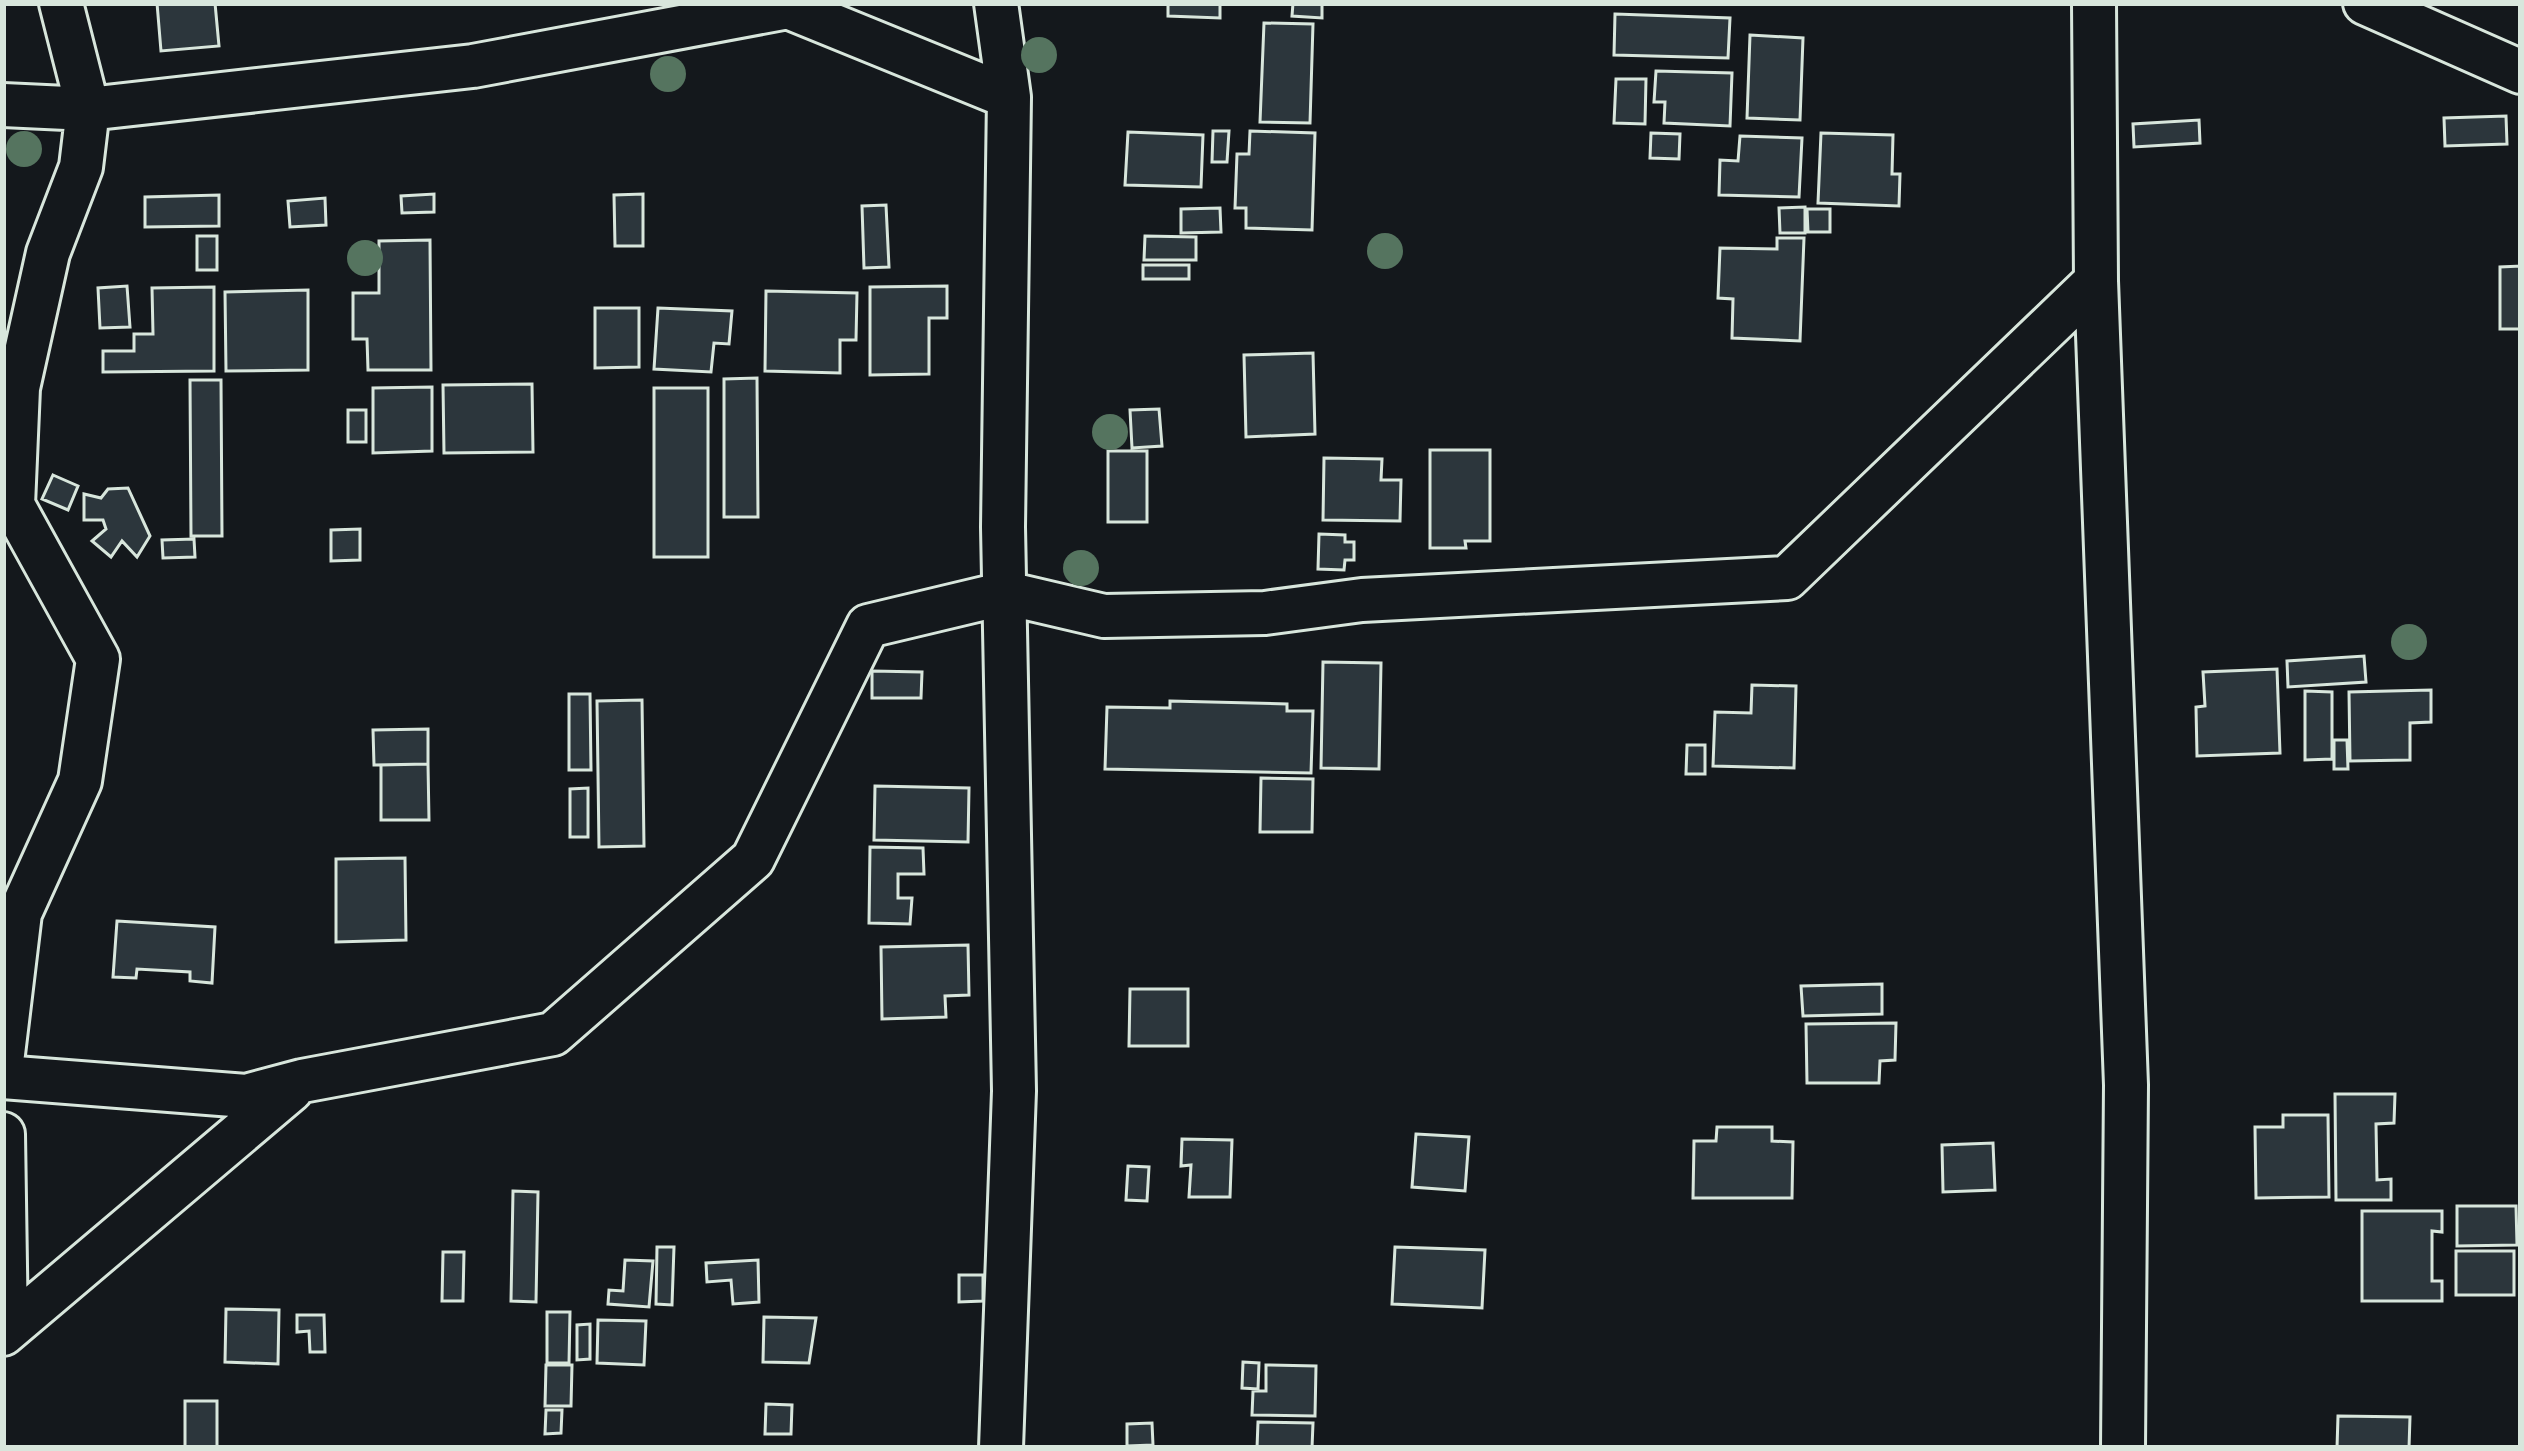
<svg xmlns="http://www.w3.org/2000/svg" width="2524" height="1451" font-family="'Noto Sans',sans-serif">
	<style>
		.building { fill: #2c363c; stroke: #d8e6dc; stroke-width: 3 }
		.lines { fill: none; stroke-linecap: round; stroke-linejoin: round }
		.street-casing { stroke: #d8e6dc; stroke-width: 48 }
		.street { stroke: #14181c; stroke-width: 42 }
		.tree { fill: #55745f }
	</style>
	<rect width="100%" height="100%" fill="#14181c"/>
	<path class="building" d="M157,3H215L219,46L161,51Z
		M1168,3H1220V18L1168,16Z
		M1293,3H1322V18L1292,16Z
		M1615,14L1730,18L1728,58L1614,55Z
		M1264,23L1313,24L1310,123L1260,122Z
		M1750,35L1803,38L1800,120L1747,118Z
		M1656,71L1732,73L1730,126L1664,123L1665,102H1654Z
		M1616,79H1646L1645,124L1614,123Z
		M2506,116L2507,144L2445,146L2444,118Z
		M2199,120L2200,143L2134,147L2133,124Z
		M1213,131H1229L1227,162H1212Z
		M1250,131L1315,133L1312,230L1246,228V208H1235L1237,154H1249Z
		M1128,132L1203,135L1201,187L1125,185Z
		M1651,133L1680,134L1679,159L1650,158Z
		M1821,133L1893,135L1892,174H1900L1899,206L1818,203Z
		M1740,136L1802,138L1799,197L1719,195L1720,160L1738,161Z
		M434,194V212L402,213L401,196Z
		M643,194V246H615L614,195Z
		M219,195V226L145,227V197Z
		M325,198L326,225L290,227L288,201Z
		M886,205L889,267L864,268L862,206Z
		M1805,207V233H1780L1779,208Z
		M1220,208L1221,232L1181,233V209Z
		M1807,209H1830V232H1808Z
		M197,236H217V270H197Z
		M1145,236L1196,237V260H1144Z
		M1777,238H1804L1800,341L1732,338L1733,299L1718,298L1720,248L1777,249Z
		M430,240L431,370H368L367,339H353V293H379V241Z
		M1143,265H1189V279H1143Z
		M2521,266V329H2500V267Z
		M127,286L130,327L100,328L98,288Z
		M947,286V318H929V374L870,375V287Z
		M214,287V371L103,372V351H134V334H153L152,288Z
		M308,290V370L226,371L225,292Z
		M766,291L857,293L856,340H840V373L765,371Z
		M595,308H639V367L595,368Z
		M658,308L732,311L729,344L714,343L711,372L654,369Z
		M1313,353L1315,434L1246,437L1244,355Z
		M757,378L758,517H724V379Z
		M190,380H221L222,536H191Z
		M532,384L533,452L444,453L443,385Z
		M432,387V451L373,453V388Z
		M654,388H708V557H654Z
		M1159,409L1162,446L1132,448L1130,410Z
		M348,410H366V442H348Z
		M1430,450H1490V541H1465L1466,548H1430Z
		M1108,451H1147V522H1108Z
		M1324,458L1382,459L1381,480H1401L1400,521L1323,520Z
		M53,475L78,486L68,510L42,499Z
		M128,488L150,536L137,557L122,541L111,557L92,541L106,529L103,520H84V494L101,498L108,489Z
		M360,529V560L331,561V530Z
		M1319,534L1345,535V542H1354V560H1345L1344,570L1318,569Z
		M194,539L195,557L163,558L162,540Z
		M2364,656L2366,682L2288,687L2287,661Z
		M1323,662L1381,663L1379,769L1321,768Z
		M2277,669L2280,753L2197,756L2196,707L2205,706L2203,672Z
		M872,671L922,672L921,698H872Z
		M1752,685L1796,686L1794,768L1713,766L1715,712L1751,713Z
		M2431,690V722L2410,723V760L2350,761L2349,692Z
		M2305,691L2332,692V759L2305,760Z
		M569,694H590L591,770H569Z
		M642,700L644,846L599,847L597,701Z
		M1170,701L1287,704V711H1313L1311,773L1105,769L1107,707L1170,708Z
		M428,729V764L374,765L373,730Z
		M2334,740H2347L2348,769H2334Z
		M1687,745H1705V774H1686Z
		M428,764L429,820H381V765Z
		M1261,778L1313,779L1312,832H1260Z
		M875,786L969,788L968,842L874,840Z
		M588,788V837H570V789Z
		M870,847L923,848L924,874H898V898H912L910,924L869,923Z
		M405,858L406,940L336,942V859Z
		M117,921L215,927L212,983L190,981V972L137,969L136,978L113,977Z
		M968,945L969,995L945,996L946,1017L882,1019L881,947Z
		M1882,984V1014L1803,1016L1801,986Z
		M1130,989H1188V1046H1129Z
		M1896,1023L1895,1060L1880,1061L1879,1083H1807L1806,1024Z
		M2335,1094H2395L2394,1123L2376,1124L2377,1180L2391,1179V1200H2336Z
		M2283,1115H2328L2329,1197L2256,1198L2255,1127H2283Z
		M1717,1127H1772V1141L1793,1142L1792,1198H1693L1694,1141H1716Z
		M1416,1134L1469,1137L1465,1191L1412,1187Z
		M1182,1139L1232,1140L1230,1197H1189L1191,1165L1181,1166Z
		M1993,1143L1995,1190L1943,1192L1942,1145Z
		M1128,1166L1149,1167L1147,1201L1126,1200Z
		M513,1191L538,1192L536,1302L511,1301Z
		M2457,1206H2516L2517,1245L2457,1246Z
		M2362,1211H2442V1232L2432,1231V1281H2442V1301H2362Z
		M657,1247H674L672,1305L656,1304Z
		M1395,1247L1485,1250L1482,1308L1392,1304Z
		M2456,1251H2514V1295H2456Z
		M443,1252H464L463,1301H442Z
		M625,1260L653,1261L649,1307L608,1304L609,1290L623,1291Z
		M758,1260L759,1302L733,1304L731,1280L707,1282L706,1263Z
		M959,1275H983V1301L959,1302Z
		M226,1309L279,1310L278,1364L225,1362Z
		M547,1312H570L569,1363H547Z
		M297,1315H324L325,1352H310L309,1331L297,1332Z
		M764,1317L816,1318L809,1363L763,1362Z
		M598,1320L646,1321L644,1365L597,1363Z
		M590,1324V1359L577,1360V1325Z
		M1243,1362L1259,1363L1258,1389L1242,1388Z
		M546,1365H572L571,1406H545Z
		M1266,1365L1316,1366L1315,1416L1252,1415L1253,1391H1266Z
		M185,1401H217V1448H185Z
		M766,1404L792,1405L791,1434H765Z
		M546,1410H562L561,1433L545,1434Z
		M2338,1416L2410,1417L2409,1448H2337Z
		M1258,1422L1313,1423L1312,1448H1257Z
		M1152,1423L1153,1445L1127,1446V1424Z"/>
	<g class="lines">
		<defs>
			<path id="street" d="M996,3L1009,97L1003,527L1014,1091L1001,1448
				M2365,3L2521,72
				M3,105L88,109L473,66L788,7L1009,97
				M2096,281L2126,1085L2123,1448
				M3,1054L20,913L80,781L98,659L13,505L18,388L48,253L81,167L88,109L61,3
				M3,1077L246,1096L302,1081L553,1034L753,859L868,626L1006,593L1104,616L1265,613L1362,600L1787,578L2096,281L2094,3
				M3,1134L6,1331
				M3,1334L291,1090"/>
		</defs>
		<use href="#street" class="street-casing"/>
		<use href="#street" class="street"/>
	</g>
	<g class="tree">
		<circle cx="1039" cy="55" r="18"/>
		<circle cx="668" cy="74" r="18"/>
		<circle cx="24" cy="149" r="18"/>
		<circle cx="1385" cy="251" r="18"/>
		<circle cx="365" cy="258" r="18"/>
		<circle cx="1110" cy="432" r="18"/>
		<circle cx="1081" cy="568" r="18"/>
		<circle cx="2409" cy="642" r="18"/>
	</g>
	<rect width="2524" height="1451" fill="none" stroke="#d8e6dc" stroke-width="12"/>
</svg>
